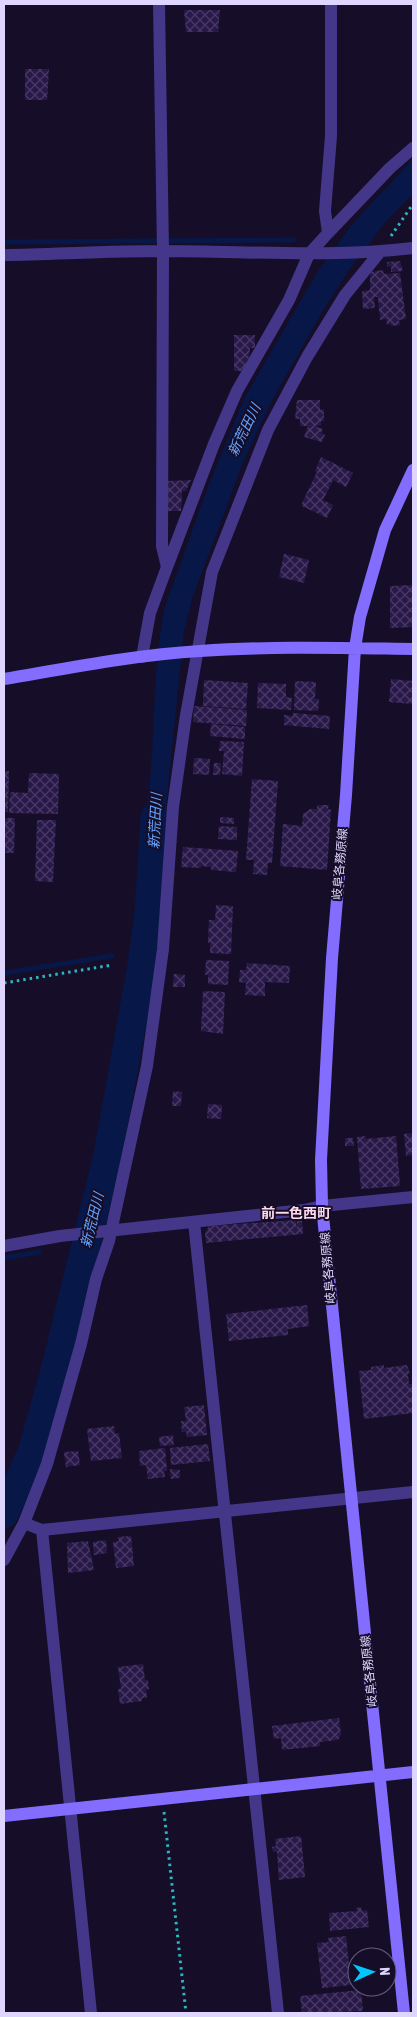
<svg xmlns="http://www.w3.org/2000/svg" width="417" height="2017" font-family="'Asap Condensed','Noto Sans JP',sans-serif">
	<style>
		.water { fill: #071748 }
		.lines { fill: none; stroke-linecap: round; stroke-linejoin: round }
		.stream { stroke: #071748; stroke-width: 5 }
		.river { stroke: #071748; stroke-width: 29 }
		.building { fill: url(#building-cross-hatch) }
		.path { stroke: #29b7c0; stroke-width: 3; stroke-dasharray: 2.5 4; stroke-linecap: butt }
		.street { stroke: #44378a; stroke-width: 12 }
		.secondary { stroke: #826dff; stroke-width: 12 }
		.labels { text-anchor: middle; stroke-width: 4; stroke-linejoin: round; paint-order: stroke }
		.street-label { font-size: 12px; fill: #dfd6ff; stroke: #160e28 }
		.water-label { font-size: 14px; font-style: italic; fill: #64a4ff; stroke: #160e28 }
		.neighbourhood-label { font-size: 14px; font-weight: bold; fill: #ffd8ec; stroke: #160e28 }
	</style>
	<defs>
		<pattern id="building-cross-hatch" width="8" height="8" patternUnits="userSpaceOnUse" patternTransform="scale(1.25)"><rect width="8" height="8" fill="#29194a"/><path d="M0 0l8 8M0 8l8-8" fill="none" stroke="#483a65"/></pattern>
	</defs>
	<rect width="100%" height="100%" fill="#160e28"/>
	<path class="water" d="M413,159V194L387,220L349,270L322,312L270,404L244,460L192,599L184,631L161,856L141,855C144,826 149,796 151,767C155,713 154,659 165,606L209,484L245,397L318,271L353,223Z"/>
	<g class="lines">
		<path class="stream" d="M4,242L294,240
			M4,973L112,956
			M4,1258L39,1252"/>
		<path class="river" d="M4,1514L32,1452L55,1371L108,1155L141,971L149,913L155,818"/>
	</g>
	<path class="building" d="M184,10H220L218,32H186Z
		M25,69H49L47,100H25Z
		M400,261L403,271L391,272V266L387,267V262Z
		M383,270L384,274L400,273L406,319L399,320L400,325L391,326V324L387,325L386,319L380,320L378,297H374L375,308L363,309L362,291L370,290V272Z
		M234,335H255V348H250L249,358L248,359L243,371H234Z
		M297,400H320V410L324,409V421H321V425L314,426L323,429L321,433L325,435L322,442L304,437L308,426H300V419H295Z
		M321,457L353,473L346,487L333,480L323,500L333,505L327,518L302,506V503L317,472L315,471Z
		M191,480L186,491H182L181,511H168V481Z
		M284,554L309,560L304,583L279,577Z
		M413,585V627L390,628V586Z
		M391,679L413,681V704L389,702Z
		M204,680L248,683L246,709L203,706Z
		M295,681L316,682L315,699H319L318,711L294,710Z
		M258,683L286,684V697L292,698L291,710L257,708Z
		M194,706L247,710L246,726L193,722Z
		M293,713L330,716L329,729L284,725V715L293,716Z
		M211,724L245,727V739L210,736Z
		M220,741L244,742L242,776L222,774L224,751H219Z
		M194,758L210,759L209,775L193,774Z
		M214,763H221L220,775H213Z
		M4,771H9L8,812H4Z
		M29,773L59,774L58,814L9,813L10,792L28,793Z
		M252,779L278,781L272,863H268L267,875L253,874L254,860H246Z
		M317,805H329L328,809L331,810L327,870L280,866L283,824L302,826L303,814L310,809H317Z
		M220,817L234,818V824L220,823Z
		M4,818H15L14,853H4Z
		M37,820H56L53,882L35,881Z
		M219,826L237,827V840L218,839Z
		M183,847L238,851L236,872L211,870V867L201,866V868L181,867Z
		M216,905L233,906L231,954L210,953V943H208L209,920H215Z
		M206,960L229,961L228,985L208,984V975H205Z
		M247,963L290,966L289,983L265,982V996L245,995L246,983L239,982L240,970H246Z
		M174,974L185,975V987H173Z
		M203,991L225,992L223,1034L201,1031Z
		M173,1091L182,1092L181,1106H172Z
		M208,1104L222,1105L221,1119L207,1118Z
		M413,1133V1155L406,1156L404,1134Z
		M365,1136L366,1139L396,1136L400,1186L361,1189L357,1137Z
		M345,1138H353L354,1146H345Z
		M296,1220L297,1231V1221H302L303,1234L206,1243L205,1233L209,1226Z
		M307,1305L309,1326L288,1329V1335L229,1341L226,1314Z
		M384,1365V1368L407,1365L410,1374H408L409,1384H413V1413L364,1419L359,1371L371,1370V1367Z
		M204,1405L207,1435L187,1437L186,1432H182L181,1421H186L184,1407Z
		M114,1426L115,1434L119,1433L122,1458L91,1461L87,1429Z
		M173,1435L174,1445L160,1446L159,1437Z
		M208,1444L210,1461L171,1465L170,1448Z
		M165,1448L167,1471H164L165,1477L148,1479L146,1465L140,1466L139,1451Z
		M78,1451L80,1465L66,1467L64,1452Z
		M170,1469L180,1470V1478L171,1479Z
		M131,1536L134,1566L116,1568L113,1542L119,1541L118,1537Z
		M106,1540L107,1553L94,1555L93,1542Z
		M88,1541L94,1570L68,1573L67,1543Z
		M143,1664L145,1680H148L149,1689L146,1690L147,1698H142V1701L120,1704L118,1689H121L118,1667Z
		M339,1718L341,1735L338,1740L320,1742V1746L282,1750L281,1738L274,1739L272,1726Z
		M301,1836L305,1877L279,1880L277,1852H273L272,1847L276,1846L275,1839Z
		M361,1907L362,1911L367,1910L369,1927L330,1931L329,1913L357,1911L356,1908Z
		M346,1936L351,1985L322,1988L317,1943L329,1942L328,1938Z
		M361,1990L363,2011L302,2013L300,1996Z"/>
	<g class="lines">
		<path class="path" d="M391,236L413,204
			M4,983L112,965
			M164,1812L186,2013"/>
		<path class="street" d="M328,233L390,168L413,148
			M4,255C57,254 110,251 163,251C247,251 330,258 413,248
			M167,567L214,444L237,391L289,300L309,254L328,233L325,211L331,136V4
			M142,657L150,613L167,567L162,546L163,251L159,4
			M194,1222L278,2013
			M4,1246L60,1236L304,1210L322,1206L413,1197
			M42,1530L24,1523L47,1464L81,1344L96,1279L109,1241L147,1066L163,949L173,807L186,715L212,572L268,430L307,357L345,295L380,252
			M4,1560L24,1523
			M91,2013L42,1530L413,1492"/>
		<path class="secondary" d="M4,679C69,668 134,655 200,651C271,646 342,648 413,649
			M4,1816L413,1772
			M404,2013C377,1744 347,1475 322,1206L321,1160L332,958L346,795L355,648L360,617L385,530L413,470"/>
	</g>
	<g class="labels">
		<g class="street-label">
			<text transform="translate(340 864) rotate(-85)" y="4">岐阜各務原線</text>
			<text transform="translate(328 1268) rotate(-95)" y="4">岐阜各務原線</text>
			<text transform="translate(369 1671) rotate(-96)" y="4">岐阜各務原線</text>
		</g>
		<g class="water-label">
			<text transform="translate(244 430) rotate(-64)" y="5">新荒田川</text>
			<text transform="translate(155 821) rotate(-87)" y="5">新荒田川</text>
			<text transform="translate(92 1220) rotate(-76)" y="5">新荒田川</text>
		</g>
		<g class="neighbourhood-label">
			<text x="296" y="1218">前一色西町</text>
		</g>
	</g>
	<rect width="417" height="2017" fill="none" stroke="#dfd6ff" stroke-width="10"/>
	<g transform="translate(372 1972) rotate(87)"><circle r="24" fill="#160e28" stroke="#665e7e"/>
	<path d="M0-4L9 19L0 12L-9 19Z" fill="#02c7ff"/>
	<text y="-8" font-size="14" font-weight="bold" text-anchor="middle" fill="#dfd6ff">N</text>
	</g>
</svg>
